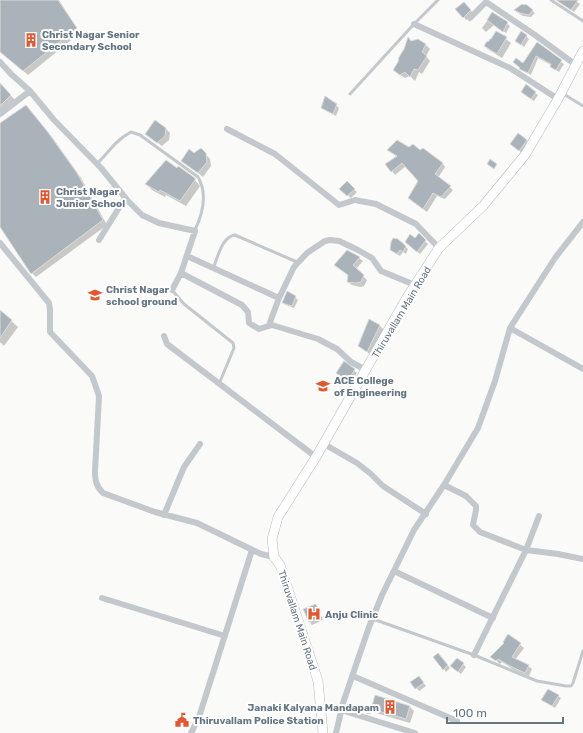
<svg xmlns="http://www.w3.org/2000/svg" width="583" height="733" font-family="Rubik,sans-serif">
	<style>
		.shadow { fill: #0003 }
		.building { fill: #aab3b9; stroke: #dcdcda }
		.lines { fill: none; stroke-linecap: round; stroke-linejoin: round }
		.secondary-casing { stroke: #b3babf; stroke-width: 10 }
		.service { stroke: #c3c8cc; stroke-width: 3 }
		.minor { stroke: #c3c8cc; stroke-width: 6 }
		.secondary { stroke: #fff; stroke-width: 9 }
		.labels { text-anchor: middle; stroke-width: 4; stroke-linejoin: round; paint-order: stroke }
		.poi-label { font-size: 10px; font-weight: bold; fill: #657683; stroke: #fff; text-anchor: start }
		.street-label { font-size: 10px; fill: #657683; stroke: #fff }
	</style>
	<rect width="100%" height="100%" fill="#fafaf8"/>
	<path class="shadow" d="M0,0H59L80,33L28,75L0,51Z
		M557,0H574L580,4L574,12Z
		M525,5L535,13L531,17L523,16L514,10Z
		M467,6L473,13L466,20L464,17Z
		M493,13L510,26L506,33L494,25L486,32L482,28Z
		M497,32L511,43L502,58L489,50L485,46L492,41Z
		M521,32L529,39L524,47L519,43Z
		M418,41L426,45L430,49L426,56L430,61L422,74L419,72L415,81L410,76L405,78L398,74L411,42Z
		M537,43L564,64L559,72L554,69L551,67V65L538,58L531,75L521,69Z
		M0,84L15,100L0,113Z
		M535,93L538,95L534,101L525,95Z
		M336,105L339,108L336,116L322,108Z
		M30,111L52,137L81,178L107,225L36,277L32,273L0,225V125Z
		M166,129L170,133L169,140L162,146L146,134Z
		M526,140L529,143L522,153L511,144Z
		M201,149L210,159L211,166L203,177L183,161Z
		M410,149L421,152L442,163L445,167L438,178L453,190L445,199L437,196L427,212L412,201L419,181L406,166L395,175L392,171L398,156L388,150Z
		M194,179L200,186L186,206L166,195L165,197L152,190L146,184Z
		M347,183L357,192L351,198L341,189Z
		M419,235L428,244L420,254L409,245Z
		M398,240L408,249L406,254L403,252L400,256L394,252Z
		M359,258L363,261L356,269L367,280L364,286L360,287L352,285L348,282L349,276L335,265Z
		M295,297L298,300L294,308L286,305L283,303Z
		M0,311L18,327L4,346L0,342Z
		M370,320L380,326L384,330L371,355L359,346Z
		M344,363L357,373L351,383L340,376Z
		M315,605L318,608L323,620L312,625L310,622L305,610Z
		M509,636L524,648L515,660L528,666L532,669L529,676L514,670L502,662L500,664L492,657L505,643Z
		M441,657L450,668L446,672L444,669Z
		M457,659L466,667L461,674L454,669Z
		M421,680L426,686L419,691L412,682Z
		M558,696L561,698L555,708L543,700Z
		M409,706L414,711L410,723L376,713L372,708Z"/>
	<path class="building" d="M0,0H58L77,28L23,71L0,52Z
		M556,0H578L571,10Z
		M464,2L471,10L463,18L455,9Z
		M522,4L524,5L526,4L533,10L529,15L520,13L514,10Z
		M492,12L508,22L503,32L487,20Z
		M496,31L507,37L497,54L484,46L487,41L488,42L490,39H491Z
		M521,31L527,35L521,45L515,41Z
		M408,37L411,41L418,39L426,44L422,52L427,56L418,70L414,69L410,77L405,72L400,75L393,70L398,62L399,57L404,49Z
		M537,42L562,60L556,70L550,67L551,64L536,56L528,73L519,69L520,68L513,62L516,58L523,63Z
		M0,83L11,95L0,106Z
		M526,84L536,92L531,99L521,92Z
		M325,96L337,104L333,114L321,108Z
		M26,105L47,131L77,173L103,220L31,274L0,227V123Z
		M155,120L166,128L165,136L157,143L145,134Z
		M518,133L527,140L519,151L510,144Z
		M397,140L409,147L413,144L420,150L423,148L443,163L435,174L451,186L441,197L433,193L423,209L408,198L418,181L402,163L391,172L385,164L397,156L387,150Z
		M201,148L206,153L207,162L198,173L181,161L189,149L194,153Z
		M490,159L497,164L494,169L487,164Z
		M166,160L177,168L178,166L195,178V180L180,201L160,190L159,192L145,184Z
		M347,181L355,189L347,196L339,189Z
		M419,233L426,240L417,252L405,242L410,234L415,238Z
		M393,238L398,239L406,246L403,252L400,250L397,254L390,250L391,242Z
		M347,250L360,257L353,265L364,275L361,282L356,283L347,282L348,275L334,265Z
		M287,291L296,296L292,306L282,303Z
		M0,310L12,320L0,338Z
		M369,319L380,325L367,352L358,346Z
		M344,361L355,369L348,381L336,373Z
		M316,604L321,618L309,622L303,609Z
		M508,634L521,643L512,657L529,665L525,673L510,666L498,659L496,661L490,657L504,643L503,642Z
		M438,653L448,665L443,670L433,657Z
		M457,658L464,663L458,672L450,666Z
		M419,676L424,683L415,689L410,682Z
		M548,689L559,695L552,706L541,700Z
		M375,695L410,706L406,719L371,709Z
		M365,707L372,710L370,714L363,712Z"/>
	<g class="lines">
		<defs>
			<path id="secondary" d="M323,733L318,681L280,565L274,557L272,539L278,517L316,457L406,299L439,248L483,206L525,155L558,99L583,51"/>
		</defs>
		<use href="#secondary" class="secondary-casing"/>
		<path class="service" d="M551,0L583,21
			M562,93L583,106
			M350,94L414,24L438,0
			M97,164L115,144L123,137L131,132L140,135L198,177C208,194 203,213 195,230
			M213,268C218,258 221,237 235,235L297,262
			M172,290L184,304L233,343L234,348L219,384
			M373,619L474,655L537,681L566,686H571L573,683L583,651"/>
		<path class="minor" d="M470,18L486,2L535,35L576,65
			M414,24L510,68L558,99
			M0,62L11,74L30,91L54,120L101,168L128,201L142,215L159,223L195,231L181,273L172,290
			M0,114L30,91
			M227,129L275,154L339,205L355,200L376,204L416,224L439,248
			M99,240L125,198
			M0,243L49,303L50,310V332L92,376L96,387L99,396L95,471C95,480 96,486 103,493L155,512L197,523L261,554L274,557
			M187,256L279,298
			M181,273L242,305L248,312L249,323L259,329L272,325L318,339L337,349L351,362L366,370
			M269,325L279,298L294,267L307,253L325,241L330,240L339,241L358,250L372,258L381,271L415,285
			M510,328L583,369
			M164,336L167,344L316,457
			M324,444L357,463L371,474L383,486L426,514
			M444,485L466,496L476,506V510L473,525L480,532L526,550L558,554L583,559
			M164,515L184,467L200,444
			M394,571L493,618
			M102,598L225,636
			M474,655L526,550L539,516
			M353,676L457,721
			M341,710L415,733
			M191,733L199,717L252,550
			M336,733L343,703L369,627L382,595L414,530L444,485L478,428L495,381L510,328L555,258L583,222"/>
		<use href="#secondary" class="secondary"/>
	</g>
	<defs>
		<symbol id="building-bare" viewBox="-9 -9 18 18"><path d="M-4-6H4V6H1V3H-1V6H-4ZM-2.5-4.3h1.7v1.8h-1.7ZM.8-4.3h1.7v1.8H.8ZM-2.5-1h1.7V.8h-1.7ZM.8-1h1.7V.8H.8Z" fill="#e4572e" stroke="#fff" stroke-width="2.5" paint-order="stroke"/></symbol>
		<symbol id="school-bare" viewBox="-9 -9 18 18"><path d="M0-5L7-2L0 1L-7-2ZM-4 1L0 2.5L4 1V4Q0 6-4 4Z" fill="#e4572e" stroke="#fff" stroke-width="2.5" paint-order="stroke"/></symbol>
		<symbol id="university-bare" viewBox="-9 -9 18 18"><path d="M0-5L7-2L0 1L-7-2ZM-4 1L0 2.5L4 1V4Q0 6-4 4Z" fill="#e4572e" stroke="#fff" stroke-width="2.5" paint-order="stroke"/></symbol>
		<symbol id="hospital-bare" viewBox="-9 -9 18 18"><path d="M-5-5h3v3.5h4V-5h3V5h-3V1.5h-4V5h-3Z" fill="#e4572e" stroke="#fff" stroke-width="2.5" paint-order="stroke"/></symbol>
		<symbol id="civic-bare" viewBox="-9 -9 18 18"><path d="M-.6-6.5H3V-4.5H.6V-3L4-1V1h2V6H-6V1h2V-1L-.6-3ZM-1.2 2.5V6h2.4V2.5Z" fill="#e4572e" stroke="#fff" stroke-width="2.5" paint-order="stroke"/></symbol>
	</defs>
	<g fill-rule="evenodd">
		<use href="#building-bare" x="21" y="30" width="20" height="20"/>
		<use href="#building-bare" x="35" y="187" width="20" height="20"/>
		<use href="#school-bare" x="85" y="285" width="20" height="20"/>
		<use href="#university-bare" x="313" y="376" width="20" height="20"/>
		<use href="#hospital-bare" x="304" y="604" width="20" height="20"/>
		<use href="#building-bare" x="380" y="697" width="20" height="20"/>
		<use href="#civic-bare" x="172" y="710" width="20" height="20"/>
	</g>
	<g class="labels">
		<g class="poi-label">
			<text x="42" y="38">Christ Nagar Senior<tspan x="42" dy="12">Secondary School</tspan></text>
			<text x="56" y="195">Christ Nagar<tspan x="56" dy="12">Junior School</tspan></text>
			<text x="106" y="293">Christ Nagar<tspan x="106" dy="12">school ground</tspan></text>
			<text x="334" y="384">ACE College<tspan x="334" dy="12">of Engineering</tspan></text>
			<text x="325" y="618">Anju Clinic</text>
			<text x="379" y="711" text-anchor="end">Janaki Kalyana Mandapam</text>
			<text x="193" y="724">Thiruvallam Police Station</text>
		</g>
		<g class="street-label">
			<text transform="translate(401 312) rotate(-59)" y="4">Thiruvallam Main Road</text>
			<text transform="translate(298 620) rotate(72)" y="4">Thiruvallam Main Road</text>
		</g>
	</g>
	<path d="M447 717v6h116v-6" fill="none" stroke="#657683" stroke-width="2"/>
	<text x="453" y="717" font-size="12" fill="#657683" stroke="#ffffff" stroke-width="3" paint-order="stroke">100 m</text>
</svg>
